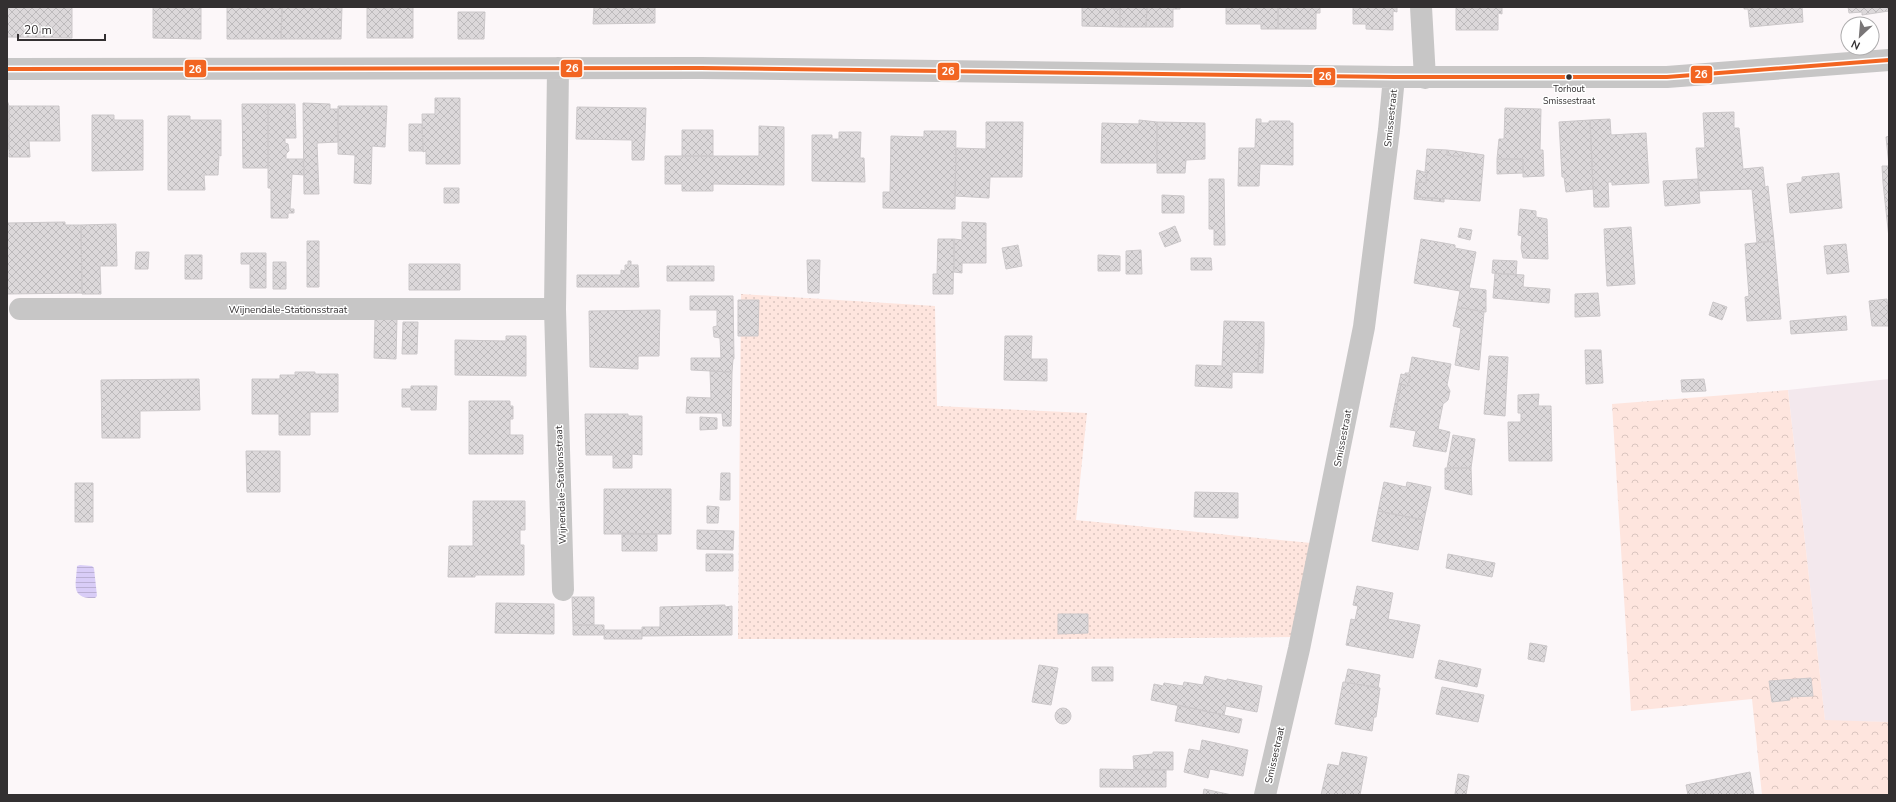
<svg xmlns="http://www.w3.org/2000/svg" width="1896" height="802" font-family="'Nunito Sans',sans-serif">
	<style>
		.built { fill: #f3e8ed }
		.grass { fill: url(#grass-dots) }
		.forest { fill: url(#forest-crowns) }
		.water { fill: url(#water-rules) }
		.building { fill: url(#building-cross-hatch); stroke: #ccc8ca }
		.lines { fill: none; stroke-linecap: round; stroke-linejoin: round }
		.minor { stroke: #c7c6c6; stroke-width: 22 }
		.bus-1-casing { stroke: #fff; stroke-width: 7 }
		.bus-1 { stroke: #f26522; stroke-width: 4 }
		.bus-dot { fill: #333031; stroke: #fff; stroke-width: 1.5 }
		.labels { text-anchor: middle; stroke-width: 3; stroke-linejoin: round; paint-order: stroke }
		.bus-label { font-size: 9px; fill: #333031; stroke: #fff }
		.street-label { font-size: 10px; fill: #333031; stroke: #fff }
		.line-badge { stroke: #fff; stroke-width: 1.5 }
		.badge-label { font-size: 11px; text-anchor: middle; font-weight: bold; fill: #fff }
	</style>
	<defs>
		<pattern id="grass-dots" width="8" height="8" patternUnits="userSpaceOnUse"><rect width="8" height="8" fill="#fee5de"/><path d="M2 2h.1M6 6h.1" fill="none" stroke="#dac5bf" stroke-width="1.8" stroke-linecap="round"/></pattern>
		<pattern id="forest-crowns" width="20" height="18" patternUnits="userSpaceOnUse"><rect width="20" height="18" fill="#fee5de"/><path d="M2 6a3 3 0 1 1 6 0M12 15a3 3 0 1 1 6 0" fill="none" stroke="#dac5bf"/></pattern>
		<pattern id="water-rules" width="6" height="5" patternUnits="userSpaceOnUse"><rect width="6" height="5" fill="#d9cdf7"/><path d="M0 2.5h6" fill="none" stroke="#bbb0d4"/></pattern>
		<pattern id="building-cross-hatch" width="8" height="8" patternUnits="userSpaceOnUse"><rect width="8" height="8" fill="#dcd8da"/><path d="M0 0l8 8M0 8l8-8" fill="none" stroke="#bdbabc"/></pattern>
	</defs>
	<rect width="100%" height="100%" fill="#fcf7f9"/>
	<path class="built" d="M1889,379V722L1825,721L1788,390Z"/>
	<path class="grass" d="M741,294L935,306L937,406L1087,413L1076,520L1311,543L1291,637L976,640L738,639Z"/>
	<path class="forest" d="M1788,390L1825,720L1889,722V795H1762L1752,699L1631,711L1612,404Z"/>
	<path class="water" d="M80,565L92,566L94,568L97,596L95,598C70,599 76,585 77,566Z"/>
	<path class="building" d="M7,7H72V38L7,37Z
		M153,7H201V39L153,38Z
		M227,7H282L281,39H227Z
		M282,7H342L341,39H281Z
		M367,7H413V38H367Z
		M594,7H655V23L593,24Z
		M1082,7H1113V9H1120V27L1082,26Z
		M1113,7H1147L1146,27H1120V9H1113Z
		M1147,7H1180V9H1173V27H1146Z
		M1226,7H1278V29H1261V24H1226Z
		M1278,7H1320V13H1316V29H1278Z
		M1353,7H1397V12L1393,11V30L1366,29V24H1353Z
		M1456,7H1502V14L1498,13V30H1456Z
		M1744,7H1802L1803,22L1750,27L1748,9H1744Z
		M1848,7H1889V11L1862,15V12L1849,13Z
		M458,12H485L484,39H458Z
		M435,98H460V164H426V151L423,152L422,114H435Z
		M7,100L9,106V149H7Z
		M303,103L330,104V109H338V142L317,143L319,194H304Z
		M242,104H268V168H243Z
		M268,104H295L296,138H285V143L288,144L289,151L286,154V159H303L304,175L292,174L290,209H294V213H288V218H271V188H268Z
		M9,106H59L60,141H29L30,157H9Z
		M338,106H387L385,147L372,146L371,184L354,183L355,155L338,154Z
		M577,107L646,108L644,160H632V140L576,139Z
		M1505,108L1541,109L1540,150H1543L1544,176L1523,177V159H1497L1499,139H1504Z
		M1734,112V128H1739L1743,169L1763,167L1765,187L1768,186L1774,241L1757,243L1752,189L1699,191L1696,148H1705L1703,113Z
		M92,115H114V120H143V170L92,171Z
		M168,116H190V120H221V156L219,155L218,175H204L205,190H168Z
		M1256,119H1261V123H1269V121H1290V123H1293V165L1260,164L1259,186H1238L1239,148H1255Z
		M1610,119L1611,135L1646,133L1649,183L1612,185V182H1608L1609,207H1594L1590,120Z
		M1139,120L1157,122V163H1101L1102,123L1139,124Z
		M1590,120L1593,189L1566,192L1564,177H1562L1559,122Z
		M986,122H1023L1022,177H990L989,198L955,196L956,148L986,149Z
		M1157,122L1205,123V159L1186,160L1185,173H1157Z
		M409,124H422L423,151H409Z
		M759,126L784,127V185L713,184V191H682V184H665V156H759Z
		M682,130H713V156H682Z
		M924,131H956L955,209L883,208V192H890L891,136L924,137Z
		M839,132H861L860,158H864L865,182L812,181V135H832V139H839Z
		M1889,136V166L1886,137Z
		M1427,149L1447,150V155L1463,157V152L1484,155L1480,201L1416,197L1418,182L1426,183L1427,173L1425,172Z
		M1447,150L1463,152V157L1447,155Z
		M1497,159H1523V173L1497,174Z
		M1882,166H1889V238L1883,183Z
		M1417,170L1427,173L1426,183L1418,182L1416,197L1444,199V202L1414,199Z
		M1839,173L1842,208L1790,213L1787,184L1802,182V177Z
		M1209,179H1224L1225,245H1214V229H1209Z
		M1698,179L1700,203L1665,206L1663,181Z
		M444,188H459V203H444Z
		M1162,195L1184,196V213H1162Z
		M1520,209L1536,211V217L1547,219L1548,259L1523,258L1521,248L1522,236L1518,235Z
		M65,222V225H81L82,293L7,294V223Z
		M962,222L986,223V263H962V273L954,272V239L962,240Z
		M116,224L117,266H100L101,294H82L81,225Z
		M1175,226L1181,241L1165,247L1159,233Z
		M1631,227L1635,284L1607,286L1604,229Z
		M1460,228L1472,230L1470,240L1458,237Z
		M938,239H954L953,294H933V274H937Z
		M1421,239L1455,245V248L1476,252L1469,288L1486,290V312L1457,307L1460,291L1414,283Z
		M307,241H319V287H307Z
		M1774,241L1781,319L1747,321L1745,297L1749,296L1745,244Z
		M1846,244L1849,272L1827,274L1824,246Z
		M1018,245L1022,266L1006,269L1002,248Z
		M1141,250L1142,274H1126V251Z
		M136,252H149L148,269H135Z
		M241,253H266V288H250V264H241Z
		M185,255H202V279H185Z
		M1098,255L1120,256V271H1098Z
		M1191,258H1211L1212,270H1191Z
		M807,260H820L819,293H808Z
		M1493,260L1517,261L1516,275L1492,273Z
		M628,261H631V265H638L639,287H577V275H621V270L625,271V265H628Z
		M273,262H286V289H273Z
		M409,264H460V290H409Z
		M667,266H714V281H667Z
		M1495,273L1524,275L1523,287L1550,289L1549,303L1493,298Z
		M1598,293L1600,316L1575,317V294Z
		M690,296H733L734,359H733L732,372L691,370V358H721L720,338L714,337L713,327L717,326V310H690Z
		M1887,299L1889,326H1872L1869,301Z
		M738,300H759L758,336H738Z
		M1713,302L1727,307L1722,320L1709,315Z
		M1457,307L1484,312L1479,370L1455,365L1461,328L1453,326Z
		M660,310L659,356H638V369L590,367L589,311Z
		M1846,316L1847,330L1791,334L1790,321Z
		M375,318H397L396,359L374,358Z
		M1224,321L1264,322V343H1259L1258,371H1263V373L1232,372V388L1195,386L1196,365L1222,366Z
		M403,322H418L417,354H402Z
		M506,336H526V376L455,375V340L506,341Z
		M1005,336H1032L1031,359H1047V381L1004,380Z
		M1259,343H1264L1263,371H1258Z
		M1585,350H1601L1603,383L1586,384Z
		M1489,356L1508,357L1505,416L1484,414Z
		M1412,357L1451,364L1447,385L1450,391L1448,400L1443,404L1438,429L1450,432L1446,452L1413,446L1416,431L1393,427L1401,384L1408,386L1410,376L1405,375V373H1409Z
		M710,371L732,372L731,426H723L722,413H686L687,397L711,398Z
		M295,372H315V374H338V412H310V435H279V414H252V379H280V375H295Z
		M1401,374L1410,376L1408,386L1401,384L1393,427H1390Z
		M199,379L200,410L140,411V438H102L101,380Z
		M1704,379L1706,391L1682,392L1681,380Z
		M411,386H437L436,410H411V407H402V389H411Z
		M1539,394L1538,406H1551L1552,461H1509L1508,422H1521V413H1518V395Z
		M469,401H510V406H513V419H510V435H523V454H469Z
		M585,414H628V416H642V455L632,454V468H613V455H586Z
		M700,417L717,418V429L700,430Z
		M1453,435L1475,439L1471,468H1447Z
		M246,451H280V492H247Z
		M1445,468H1471L1472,495L1445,489Z
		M721,473H730V500H720Z
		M1384,482L1406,487L1407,482L1431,487L1424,520L1378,511Z
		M75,483H93V522H75Z
		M604,489H671V534H604Z
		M1195,492L1238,493V518L1194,517Z
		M473,501H525V530H520V545H524V575H475V577H448L449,546H473Z
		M707,506L719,507L718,523H707Z
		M1378,511L1424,520L1418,550L1372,541Z
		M697,530L734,531L733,550L697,549Z
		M622,533L657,534V551H622Z
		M706,554H733V571H706Z
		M1448,554L1495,563L1492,577L1446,568Z
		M1357,586L1393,593L1388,619L1420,625L1413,658L1346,645L1351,619L1355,620L1358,606L1353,605Z
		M572,597H594V625H573Z
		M496,603L554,604V634L495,633Z
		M725,605V607L732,606V635L642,636V627H660V607Z
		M1058,614H1088V633L1058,634Z
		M573,625H604V635H573Z
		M604,630H642V639H604Z
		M1530,643L1547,646L1544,662L1528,659Z
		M1439,660L1481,669L1477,687L1435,678Z
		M1039,665L1058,668L1051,705L1032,702Z
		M1092,667H1113V681H1092Z
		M1348,669L1380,675L1378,688L1345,682Z
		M1205,676L1227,681V679L1262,686L1257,712L1226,706L1224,715L1151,700L1154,684L1163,686L1164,683L1183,686L1184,682L1203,685Z
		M1811,678L1813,696L1790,697V700L1772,702L1769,681Z
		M1343,682L1380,688L1376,717H1374L1372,731L1335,724Z
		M1442,687L1484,695L1478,722L1436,714Z
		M1178,705L1242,719L1239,733L1175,721Z
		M1055 716a8 8 0 1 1 16 0a8 8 0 1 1-16 0Z
		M1202,740L1248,750L1243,776L1210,769L1208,778L1184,772L1189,749L1200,751Z
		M1153,752H1173V770L1134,769L1133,756L1153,754Z
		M1342,752L1367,757L1360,795H1321L1328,764L1339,766Z
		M1100,769L1166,770V787H1100Z
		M1750,772L1754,795H1688L1686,785Z
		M1458,774L1469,776L1466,795L1455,794Z
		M1204,789L1232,795H1203Z"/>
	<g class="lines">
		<path class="minor" d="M1421,7L1425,78
			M558,68L555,309L563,590
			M7,69L701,68L1394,77H1667L1889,60
			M20,309H555
			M1265,795L1299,649L1364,327L1389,130L1394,77"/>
		<defs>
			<path id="bus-1" d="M7,69L701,68L1394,77H1667L1889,60"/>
		</defs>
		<use href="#bus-1" class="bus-1-casing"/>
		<use href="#bus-1" class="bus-1"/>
	</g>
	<circle class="bus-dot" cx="1569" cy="77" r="3.5"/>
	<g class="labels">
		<g class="bus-label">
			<text x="1569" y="92">Torhout<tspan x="1569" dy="12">Smissestraat</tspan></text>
		</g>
		<g class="street-label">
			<text transform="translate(1390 118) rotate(-84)" y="4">Smissestraat</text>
			<text x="288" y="313">Wijnendale-Stationsstraat</text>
			<text transform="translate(1342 438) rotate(-79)" y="4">Smissestraat</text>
			<text transform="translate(560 485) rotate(-92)" y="4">Wijnendale-Stationsstraat</text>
			<text transform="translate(1274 755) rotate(-77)" y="4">Smissestraat</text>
		</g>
	</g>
	<g class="line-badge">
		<rect x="560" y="59" width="23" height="19" rx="4" fill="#f26522"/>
		<rect x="184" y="59" width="23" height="19" rx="4" fill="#f26522"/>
		<rect x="937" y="62" width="23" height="19" rx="4" fill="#f26522"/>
		<rect x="1690" y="65" width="23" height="19" rx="4" fill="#f26522"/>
		<rect x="1313" y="67" width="23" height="19" rx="4" fill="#f26522"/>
	</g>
	<g class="badge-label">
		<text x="572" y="72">26</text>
		<text x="195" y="73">26</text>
		<text x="948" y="75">26</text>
		<text x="1701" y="78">26</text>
		<text x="1325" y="80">26</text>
	</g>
	<rect width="1896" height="802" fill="none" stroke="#333031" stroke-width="16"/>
	<g transform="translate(1860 36) rotate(206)"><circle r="19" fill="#ffffff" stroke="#adacad"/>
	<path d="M0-3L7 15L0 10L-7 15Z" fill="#797677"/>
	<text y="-6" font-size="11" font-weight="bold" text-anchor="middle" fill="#333031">N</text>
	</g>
	<path d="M18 34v6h87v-6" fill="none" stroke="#333031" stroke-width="2"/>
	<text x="24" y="34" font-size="12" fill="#333031" stroke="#ffffff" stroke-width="3" paint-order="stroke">20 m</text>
</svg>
